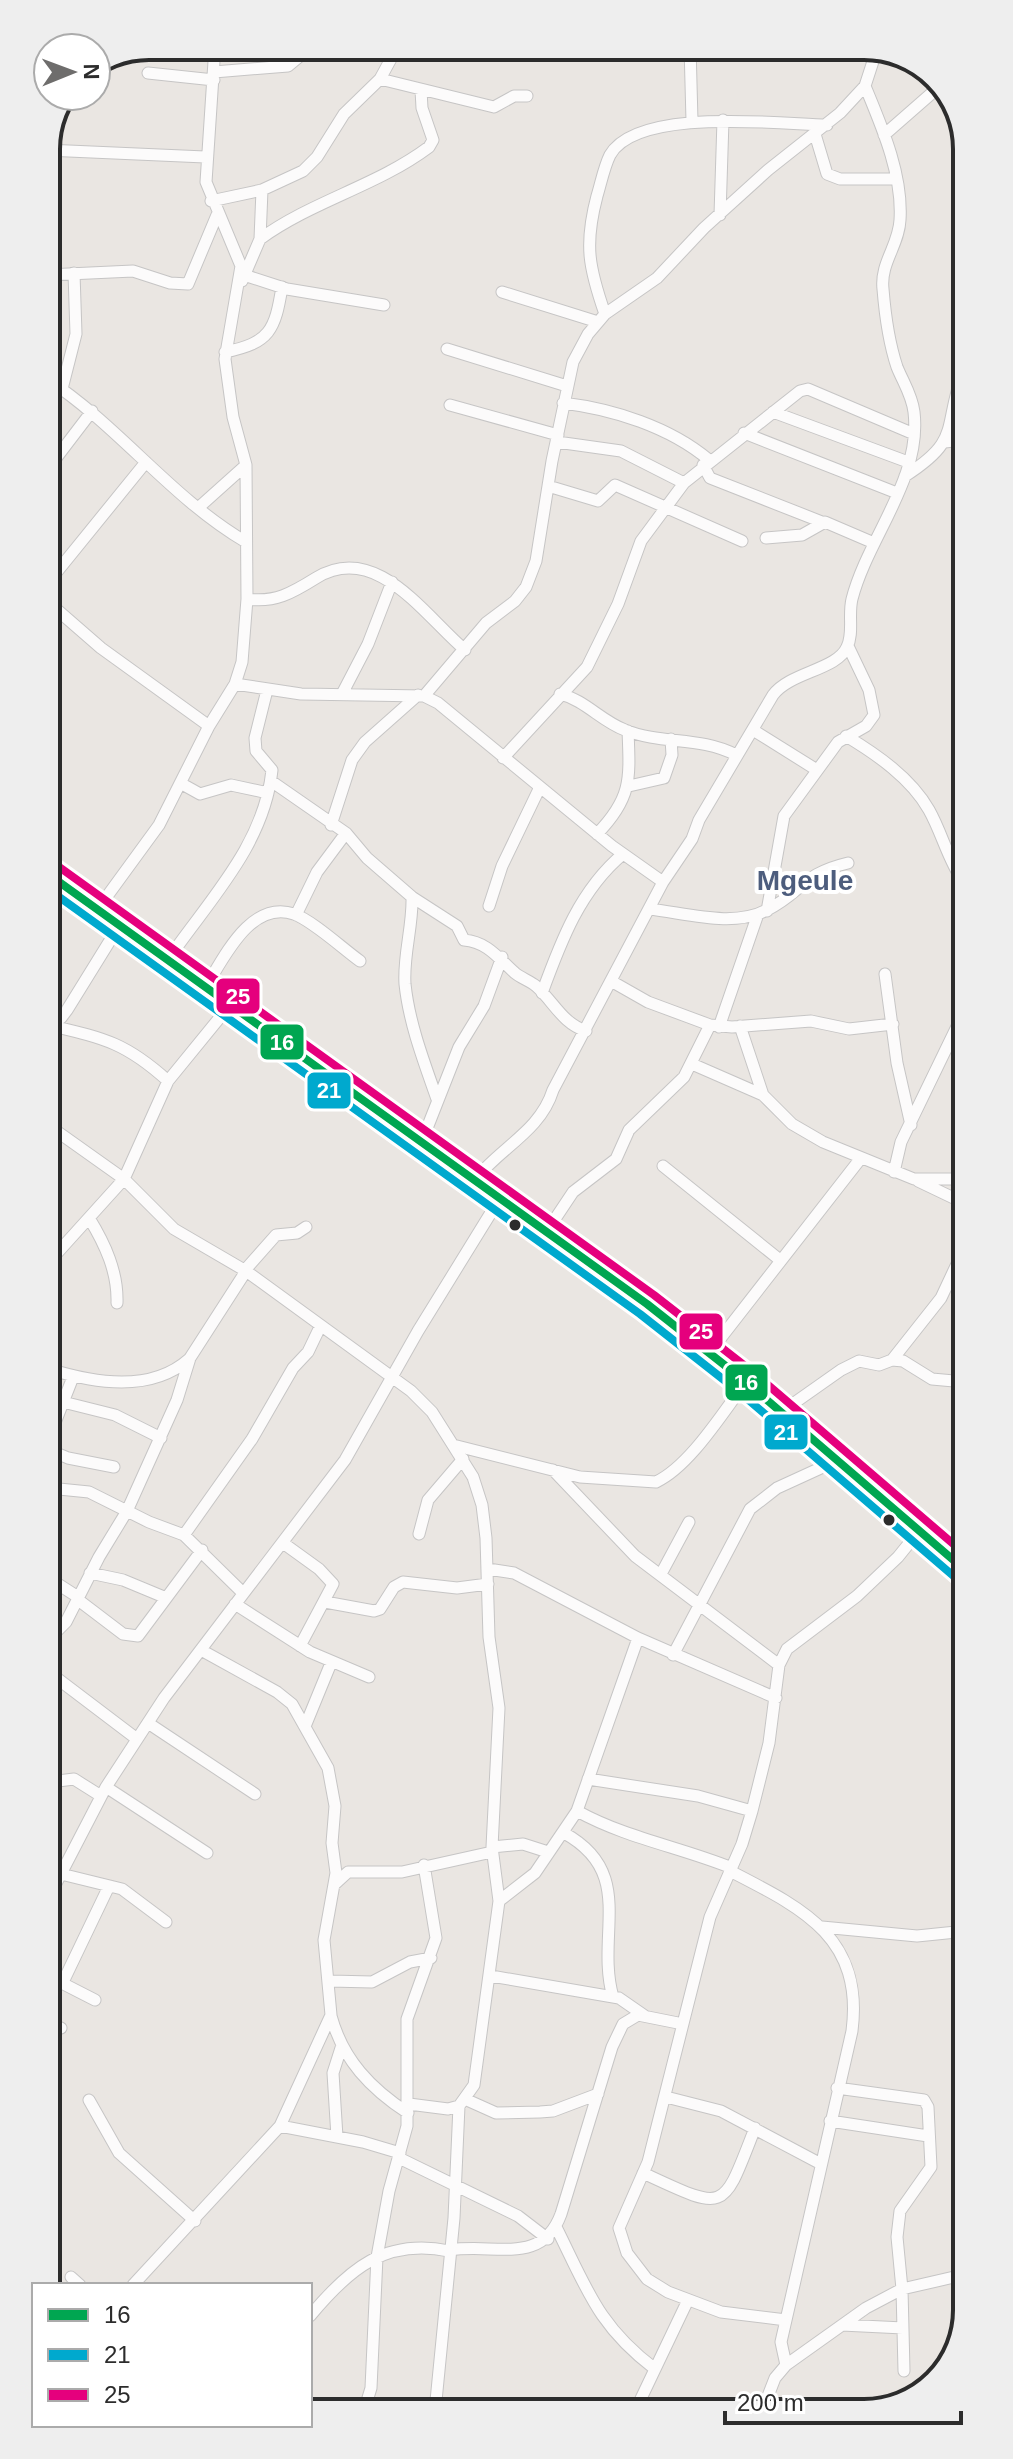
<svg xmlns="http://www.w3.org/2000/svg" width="1013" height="2459" font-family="Arial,sans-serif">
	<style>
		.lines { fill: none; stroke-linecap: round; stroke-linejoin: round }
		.stream { stroke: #98e2e9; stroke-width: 2 }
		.minor-casing { stroke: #c6c5c5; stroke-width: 13 }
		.major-casing { stroke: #c6c4c2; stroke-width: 16 }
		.minor { stroke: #fcfbfb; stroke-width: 11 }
		.major { stroke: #e7dfd5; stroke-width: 14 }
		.bus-1-casing { stroke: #fff; stroke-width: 14 }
		.bus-2-casing { stroke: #fff; stroke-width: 14 }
		.bus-3-casing { stroke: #fff; stroke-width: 14 }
		.bus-1 { stroke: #00a651; stroke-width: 8 }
		.bus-2 { stroke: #00a9ce; stroke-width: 8 }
		.bus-3 { stroke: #e5007d; stroke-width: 8 }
		.bus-dot { fill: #2c2c2c; stroke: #fff; stroke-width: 3 }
		.labels { text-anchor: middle; stroke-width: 8; stroke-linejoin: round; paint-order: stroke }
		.quarter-label { font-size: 28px; font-weight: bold; fill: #4d5d7d; stroke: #fff }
		.rim { fill: none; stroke: #2c2c2c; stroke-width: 4 }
		.line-badge { stroke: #fff; stroke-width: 3 }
		.badge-label { font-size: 22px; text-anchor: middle; font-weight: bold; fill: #fff }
	</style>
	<rect width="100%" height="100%" fill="#eae6e2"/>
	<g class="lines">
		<path class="stream" d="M613,1268L712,1342
			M720,1348L786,1402
			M794,1409L878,1486
			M892,1498L902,1507
			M943,1542L957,1551"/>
		<defs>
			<path id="minor" d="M690,46L692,121
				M214,72L288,66L312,46
				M148,73L214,80
				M380,79L494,107L514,96H527
				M938,90L960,114
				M815,134L827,174L840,179H895
				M884,135L940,86
				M46,150L205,157
				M211,201L262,190L303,171L317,157L344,114L380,79L398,46
				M720,215L723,120
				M260,239C312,201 377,186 429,147L433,140L422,108L421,90
				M47,275L133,271L170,283L188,284L217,215
				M247,276L287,289L384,305
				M242,281L260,239L262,190
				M502,292L598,322
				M605,314C589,268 584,245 597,196C601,183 604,167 610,155C637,107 779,124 827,125
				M447,349L567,386
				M225,352C270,343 275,330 282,287
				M47,379C119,426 171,498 246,542
				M62,389L76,334L74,273
				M563,403C613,409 670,427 709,460
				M450,405L558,435
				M773,412L908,462
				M744,433L897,493
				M557,442L621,451L684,483
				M945,442L962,440
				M703,465L710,478L822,522
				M47,470L92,411
				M905,476C961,440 943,430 962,375
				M548,486L598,501L615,485L742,541
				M198,508L246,465
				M766,538L802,535L825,522L874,543
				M47,584L146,462
				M247,599C275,603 292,593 316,578C376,541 424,615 465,650
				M47,601L101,648L209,726
				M235,684L301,694L424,696L438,703L612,846L663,882
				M342,694L368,644L392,582
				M560,694C585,700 601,721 625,730C662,745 699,736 736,755
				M424,696L486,623L515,601L526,587L536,561L552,461L573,362L588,334L605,314L657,278L704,228L768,170L840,113L865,86L877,49
				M753,730L817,770
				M846,736C876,754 911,778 929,810C942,833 948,860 964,883
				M503,758L587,667L618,604L641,541L684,483L800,391L808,389L914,434
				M271,781L346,833L367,858L412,897L457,926L464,940C488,942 499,959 515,973C521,978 530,981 536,986C554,1002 562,1023 586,1031
				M182,784L200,794L231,785L268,793
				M629,786L664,778L672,755L671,739
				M331,825L352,760L365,742L418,695
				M597,834C632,798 630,779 628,731
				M412,897C413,926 403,955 405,984C409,1023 424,1062 437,1099
				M489,906L502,866L540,787
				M649,909C686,913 733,928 767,910C803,892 801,874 848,863
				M97,910L159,825L209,726L235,684L242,662L247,599L246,465L233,417L225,359L241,266L206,182L215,46
				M767,911L784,816L838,742L866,726L874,715L869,690L848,646
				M296,915L317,872L346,833
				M167,961C208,901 264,846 272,770L256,751L255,738L267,690
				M885,974L897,1063L911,1125
				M611,981L648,1002L710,1025L732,1027L811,1021L849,1029L893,1024
				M205,988C223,960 250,899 294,914C313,921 342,948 360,961
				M542,993C561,941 580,890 623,854
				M48,1023L61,1018L67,1010L119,926
				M48,1025C103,1038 125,1042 168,1081
				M740,1026L763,1095L792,1124L823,1142L914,1179H964
				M719,1027L758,914
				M692,1064L763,1095
				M48,1125L124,1179L174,1229L246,1271L411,1391L432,1412L473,1477L482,1505L486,1538L489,1637L499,1708L492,1847L499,1901L474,2085L459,2106L448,2109L409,2104
				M422,1141L459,1047L484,1006L502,957
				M663,1166L780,1260
				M894,1172L901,1142L964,1012
				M474,1181C499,1148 540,1132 553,1090L663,882L692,839L699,820L773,695C790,672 837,670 847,647C854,633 848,615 852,599C868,537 922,479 914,412C912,395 903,382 897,367C889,343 885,314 883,289C880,263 899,245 900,220C903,175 882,127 865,86
				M918,1181L964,1203
				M89,1218C105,1244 118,1272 117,1303
				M547,1231L573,1192L616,1159L629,1130L684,1077L710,1025
				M49,1262L124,1179L168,1081L230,1005
				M245,1270L276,1235L297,1233L306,1227
				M709,1353L861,1158
				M892,1360L941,1298L964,1249
				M49,1369C94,1383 151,1393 189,1359
				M63,1402L115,1415L161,1438
				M780,1413L841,1370L859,1361L879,1365L892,1360L903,1361L932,1379L965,1382
				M49,1438L73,1377
				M453,1445L580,1477L656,1482C690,1466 723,1412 746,1382
				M49,1450L68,1458L114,1467
				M553,1470L635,1556L779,1665
				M49,1488L89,1492L149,1522L184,1535L243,1593
				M965,1492V1554
				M419,1534L428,1500L463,1459
				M184,1535L252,1439L293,1368L308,1352L320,1327
				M283,1543L319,1569L333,1584L300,1646
				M488,1569L514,1573L638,1638L776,1698
				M90,1573L123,1580L164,1597
				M661,1574L689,1522
				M50,1579L78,1597
				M77,1599L123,1634L138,1636L202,1550
				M325,1602L374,1611L380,1609L394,1587L403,1582L457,1588L488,1584
				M235,1604L310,1652L369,1677
				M50,1638L66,1622L99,1557L127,1511L177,1400L190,1358L246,1271
				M673,1655L750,1509L777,1488L836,1461
				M50,1673L137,1739
				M148,1723L255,1794
				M306,1724L331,1663
				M588,1779L698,1796L752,1811
				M50,1782L74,1779L101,1796
				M106,1787L207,1853
				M577,1811C626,1838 680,1847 732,1868
				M564,1833C637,1873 595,1934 613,1997
				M492,1847L523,1844L548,1852
				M50,1862L63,1870
				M730,1871C802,1908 864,1937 852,2031L781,2342L786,2365
				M61,1874L122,1889L166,1922
				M336,1883L348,1872H402L492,1852
				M50,1895L106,1787L164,1698L345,1460L418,1331L500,1198
				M499,1901L535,1873L577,1811L638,1638
				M822,1927L917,1936L966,1931
				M491,1976L619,1998L645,2016
				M50,1977L95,2000
				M330,1981L372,1982L410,1962L431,1958
				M63,1982L109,1886
				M331,2016C343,2060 371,2089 408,2113
				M51,2024L61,2028
				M837,2088L924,2100L928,2107L931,2167L900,2211L897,2237L902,2289L904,2371
				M666,2097L721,2111L821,2164
				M89,2100L119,2153L195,2221
				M467,2100L496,2113L540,2112L553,2111L598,2094
				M830,2121L928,2136
				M280,2126L363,2142L400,2153
				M337,2137L333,2073L341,2048
				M399,2158L518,2216L548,2239
				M643,2173C727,2212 722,2213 755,2128
				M556,2227C587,2289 598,2326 655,2369
				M450,2250C495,2243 542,2266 561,2214L612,2047L623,2024L638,2015L683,2024
				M71,2277L80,2285
				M133,2285L280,2126L331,2015L324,1940L336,1873L332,1843L335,1806L328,1768L292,1704L277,1692L201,1650
				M310,2316C349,2269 385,2238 449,2251
				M786,2320L721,2312L668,2292L647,2279L627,2253L619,2228L648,2162L710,1917L742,1844L752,1811L769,1743L779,1665L787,1649L857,1596L898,1557L919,1531
				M842,2325L903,2328
				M636,2409L688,2300
				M763,2409L775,2378L786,2365L866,2308L902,2289L967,2274
				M364,2411L371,2388L377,2257L389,2191L407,2126V2019L436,1938L424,1865
				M411,2411L436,2403
				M435,2411L454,2218L459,2106"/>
			<path id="major" d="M48,874L647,1304L746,1382L965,1570"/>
		</defs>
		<use href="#minor" class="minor-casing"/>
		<use href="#major" class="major-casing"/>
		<use href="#minor" class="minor"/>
		<use href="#major" class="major"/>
		<defs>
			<path id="bus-1" d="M48,874L647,1304L746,1382L965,1570"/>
			<path id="bus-2" d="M48,889L640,1314L738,1391L957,1579"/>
			<path id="bus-3" d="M55,864L654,1295L754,1373L965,1554"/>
		</defs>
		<use href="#bus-1" class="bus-1-casing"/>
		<use href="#bus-2" class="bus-2-casing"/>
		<use href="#bus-3" class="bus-3-casing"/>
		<use href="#bus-1" class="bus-1"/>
		<use href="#bus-2" class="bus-2"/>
		<use href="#bus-3" class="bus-3"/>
	</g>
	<g class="bus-dot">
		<circle cx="515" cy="1225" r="7"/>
		<circle cx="889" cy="1520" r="7"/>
	</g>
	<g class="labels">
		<g class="quarter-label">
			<text x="805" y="890">Mgeule</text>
		</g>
	</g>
	<path d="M0 0H1013V2459H0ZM149 60H864A89 89 0 0 1 953 149V2310A89 89 0 0 1 864 2399H149A89 89 0 0 1 60 2310V149A89 89 0 0 1 149 60Z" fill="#eee" fill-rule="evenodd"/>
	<path class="rim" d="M149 60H864A89 89 0 0 1 953 149V2310A89 89 0 0 1 864 2399H149A89 89 0 0 1 60 2310V149A89 89 0 0 1 149 60Z"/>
	<g class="line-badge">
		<rect x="215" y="977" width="46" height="38" rx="8" fill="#e5007d"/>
		<rect x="259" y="1023" width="46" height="38" rx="8" fill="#00a651"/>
		<rect x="306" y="1071" width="46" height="39" rx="8" fill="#00a9ce"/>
		<rect x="678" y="1312" width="46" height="39" rx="8" fill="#e5007d"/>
		<rect x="724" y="1363" width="45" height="39" rx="8" fill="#00a651"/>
		<rect x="763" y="1413" width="46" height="38" rx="8" fill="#00a9ce"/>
	</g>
	<g class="badge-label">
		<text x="238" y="1004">25</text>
		<text x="282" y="1050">16</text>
		<text x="329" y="1098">21</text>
		<text x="701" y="1339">25</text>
		<text x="746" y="1390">16</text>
		<text x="786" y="1440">21</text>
	</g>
	<rect x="32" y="2283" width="280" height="144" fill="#ffffff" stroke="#ababab" stroke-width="2"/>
	<rect x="48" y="2309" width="40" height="12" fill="#00a651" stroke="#ababab" stroke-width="2"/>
	<text x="104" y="2323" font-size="24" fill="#2c2c2c">16</text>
	<rect x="48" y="2349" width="40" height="12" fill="#00a9ce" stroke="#ababab" stroke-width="2"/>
	<text x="104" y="2363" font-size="24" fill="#2c2c2c">21</text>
	<rect x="48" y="2389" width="40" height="12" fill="#e5007d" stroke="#ababab" stroke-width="2"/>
	<text x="104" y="2403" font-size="24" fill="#2c2c2c">25</text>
	<g transform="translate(72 72) rotate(89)"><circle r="38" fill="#ffffff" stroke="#ababab" stroke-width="2"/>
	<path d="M0-6L14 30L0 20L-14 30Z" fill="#6e6d6c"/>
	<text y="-12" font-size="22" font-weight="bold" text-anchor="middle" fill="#2c2c2c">N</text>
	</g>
	<path d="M725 2411v12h236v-12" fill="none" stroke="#2c2c2c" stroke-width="4"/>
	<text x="737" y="2411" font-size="24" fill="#2c2c2c" stroke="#ffffff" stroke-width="6" paint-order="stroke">200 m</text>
</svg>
